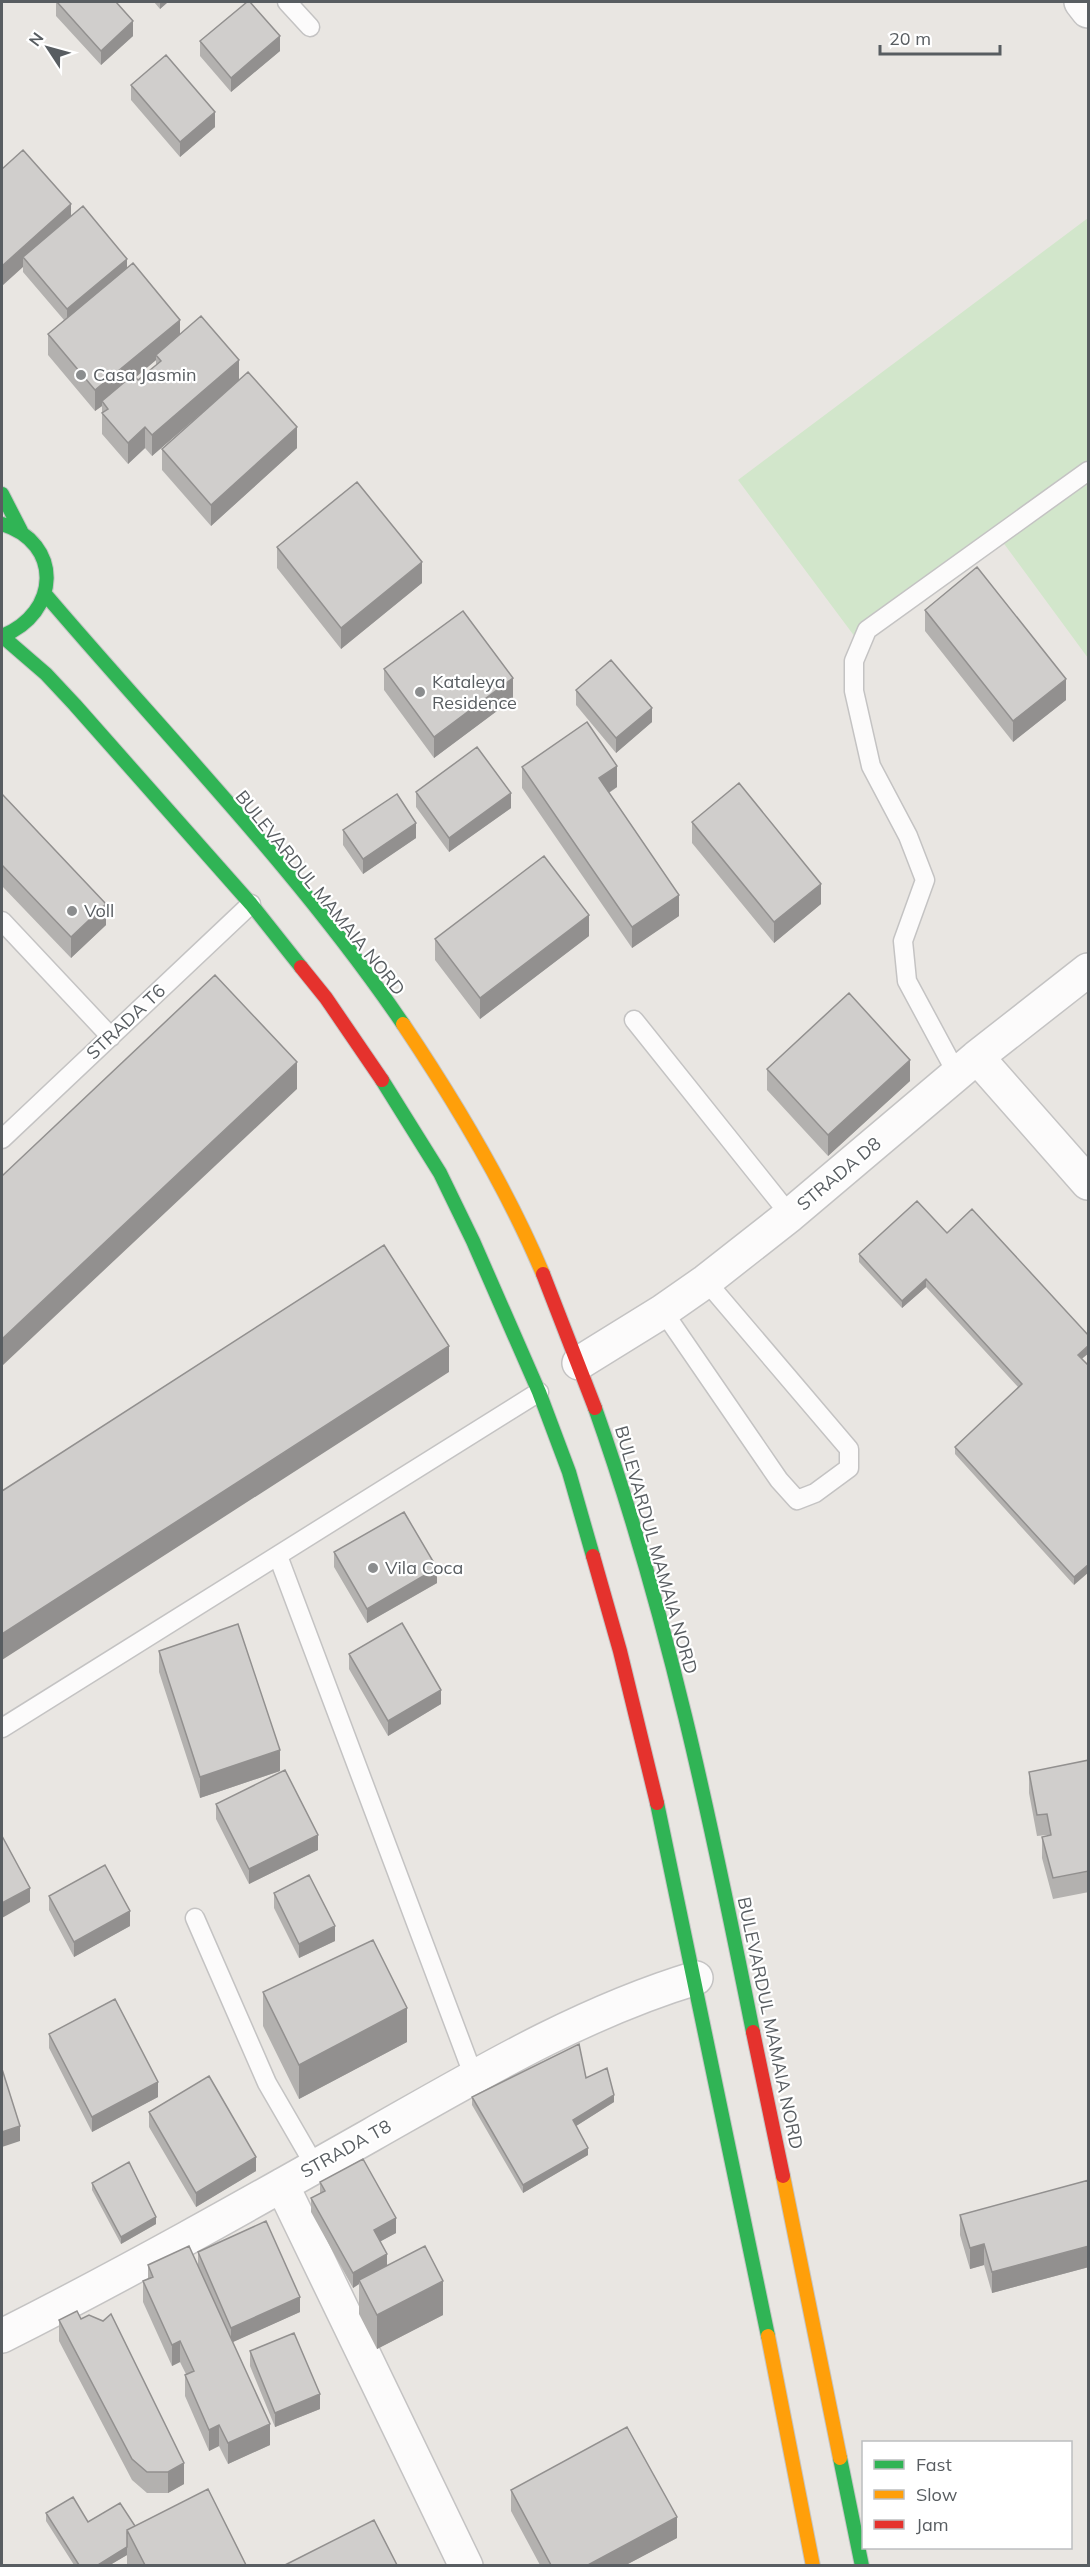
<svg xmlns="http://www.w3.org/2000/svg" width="1090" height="2567" font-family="Mulish,sans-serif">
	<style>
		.green { fill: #d2e6cb }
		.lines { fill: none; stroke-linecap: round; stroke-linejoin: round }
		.lane-casing { stroke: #c4c3c3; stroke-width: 21 }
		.street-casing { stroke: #c4c3c3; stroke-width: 36 }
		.fast-casing { stroke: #c5c5c5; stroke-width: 16 }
		.slow-casing { stroke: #c5c5c5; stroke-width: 16 }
		.jam-casing { stroke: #c5c5c5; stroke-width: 16 }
		.lane { stroke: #fcfbfb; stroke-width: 18 }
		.street { stroke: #fcfbfb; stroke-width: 33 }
		.fast { stroke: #30b455; stroke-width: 14 }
		.slow { stroke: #ff9f0a; stroke-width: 14 }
		.jam { stroke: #e5322d; stroke-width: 14 }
		.wall { fill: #b3b1af; fill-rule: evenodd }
		.shaded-wall { fill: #92908f }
		.building { fill: #d0cecc; stroke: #92908f; stroke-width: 1.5 }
		.poi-dot { fill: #8b8d8e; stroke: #fff; stroke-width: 2 }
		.labels { text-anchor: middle; stroke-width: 4.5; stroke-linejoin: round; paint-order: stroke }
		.poi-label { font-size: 18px; fill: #585d61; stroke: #fff; text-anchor: start }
		.street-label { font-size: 18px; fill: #585d61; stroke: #fff }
	</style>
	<rect width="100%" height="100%" fill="#e9e6e2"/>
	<path class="green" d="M1088,218V658L1002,541L861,645L738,480Z"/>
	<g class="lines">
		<defs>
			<path id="lane" d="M287,2L310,27
				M2,921L111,1037
				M634,1020L790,1215
				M957,1074L907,981L903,941L925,880L908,836L871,766L854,691V661L867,630L1088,471
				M2,1139L251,904
				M663,1311L779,1480L797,1500L815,1493L849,1468V1449L706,1281
				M278,1556L474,2077
				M2,1728L539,1392
				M195,1918L267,2083L315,2166"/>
			<path id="street" d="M1081,2L1088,11
				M977,1057L1088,1183
				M579,1363L663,1311L706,1281L790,1215L977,1057L1088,970
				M282,2185L466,2566
				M2,2336C127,2273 249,2204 371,2135C477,2075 580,2013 696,1978"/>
			<path id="fast" d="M2,494L21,531
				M2,524C63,543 60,613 2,636
				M45,594C165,735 298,870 403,1024
				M2,636L46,674L75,705L251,904L301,967
				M382,1080L440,1173L473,1241L539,1392L569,1472L593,1556
				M595,1408C667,1611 711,1821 753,2032
				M657,1803L768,2336
				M840,2458L862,2566"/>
			<path id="slow" d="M403,1024C456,1103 506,1186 543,1274
				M783,2176L840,2458
				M768,2336L813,2566"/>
			<path id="jam" d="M301,967L326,998L382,1080
				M543,1274L595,1408
				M593,1556L620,1651L657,1803
				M753,2032L783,2176"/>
		</defs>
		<use href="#lane" class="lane-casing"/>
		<use href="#street" class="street-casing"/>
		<use href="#fast" class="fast-casing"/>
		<use href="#slow" class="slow-casing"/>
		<use href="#jam" class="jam-casing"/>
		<use href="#lane" class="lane"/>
		<use href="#street" class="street"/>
		<use href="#fast" class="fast"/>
		<use href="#slow" class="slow"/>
		<use href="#jam" class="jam"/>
	</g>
	<path class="wall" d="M56,2L133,36L101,65L56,16Z
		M154,2H168L160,9Z
		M200,41L280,51L231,92L200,56Z
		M131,85L215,127L180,157L131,100Z
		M2,169L71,217L127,268L180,334L239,380L297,448L211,526L162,470V449L220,396L152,456L145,448L128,464L102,434V406L95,411L48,355V334L64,320L23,272V267ZM156,360V365L138,380L136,377Z
		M277,547L422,583L341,649L277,568Z
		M925,610L1066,700L1013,742L925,631Z
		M384,669L513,699L434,758L384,690Z
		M576,690L652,722L616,753L576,705Z
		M522,767L617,787L609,793L679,916L632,948L522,788Z
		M416,792L511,808L449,852L416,807Z
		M2,794L106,925L71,958L2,886Z
		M692,822L821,904L774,943L692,843Z
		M343,830L416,838L363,874L343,845Z
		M589,936L480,1019L435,960V939Z
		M767,1069L910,1081L828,1156L767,1090Z
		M947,1233L1082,1359L1074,1585L955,1454V1447L1019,1388L926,1287L902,1308L859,1262V1254Z
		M334,1552L437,1583L367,1623L334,1567Z
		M159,1651L280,1771L200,1798L159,1672Z
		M349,1654L441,1704L388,1736L349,1669Z
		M1089,1760V1892L1053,1899L1042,1858V1837L1047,1836V1835L1037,1836L1029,1793V1772Z
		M216,1804L318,1850L249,1884L216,1819Z
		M274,1893L335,1941L299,1958L274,1908Z
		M49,1896L130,1926L74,1957L49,1910Z
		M263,1992L407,2042L299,2099L263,2026Z
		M49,2034L158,2097L92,2132L49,2048Z
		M586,2078L614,2102L576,2126L588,2155L523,2193L472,2105V2097Z
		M149,2112L256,2171L196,2207L149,2127Z
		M1089,2180V2267L992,2293L984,2265L970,2269L960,2235V2215Z
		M320,2182L396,2233L380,2241L387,2265L443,2315L377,2349L359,2314V2284L353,2288L311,2212V2198L320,2193Z
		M92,2183L156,2224L121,2244L92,2190Z
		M198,2252L300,2312L232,2342L270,2445L228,2464L219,2446L209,2451L185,2396V2375L186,2374L180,2362L172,2366L143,2302V2281L148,2280V2265L198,2267Z
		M81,2319L184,2484L168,2493H147L132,2480L59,2341V2320Z
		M250,2351L320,2409L275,2427L250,2366Z
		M511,2490L677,2538L626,2565H540L511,2511Z
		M46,2513L88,2522L135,2526L246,2565H127V2555L110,2565H74L46,2521Z"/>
	<path class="shaded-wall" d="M160,2H168L160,9Z
		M133,21V36L101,65V51Z
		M280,36V51L231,92V78Z
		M215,112V127L180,157V142Z
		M71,204V225L23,257V267L2,286V266Z
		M127,259V274L67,324V309Z
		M180,320V341L156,355V360L104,404L102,401V406L95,411V390Z
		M239,360V381L152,456V435Z
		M145,427V448L128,464V443Z
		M297,427V448L211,526V505Z
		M422,562V583L341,649V628Z
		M513,678V699L434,758V737Z
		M1066,679V700L1013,742V721Z
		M652,708V722L616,753V738Z
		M617,766V787L599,799V778Z
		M511,793V808L449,852V838Z
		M416,823V838L363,874V859Z
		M821,884V904L774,943V922Z
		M679,895V916L632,948V927Z
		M106,904V925L71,958V937Z
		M589,915V936L480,1019V998Z
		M910,1060V1081L828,1156V1135Z
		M297,1062V1089L2,1366V1339Z
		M926,1279V1287L902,1308V1301Z
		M1089,1345V1353L1078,1362V1355Z
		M449,1346V1372L2,1660V1634Z
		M1089,1564V1572L1074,1585V1577Z
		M437,1568V1583L367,1623V1609Z
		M441,1690V1704L388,1736V1721Z
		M280,1750V1771L200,1798V1777Z
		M318,1835V1850L249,1884V1869Z
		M30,1888V1902L2,1918V1903Z
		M130,1911V1926L74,1957V1942Z
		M335,1926V1941L299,1958V1944Z
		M407,2008V2042L299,2099V2065Z
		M158,2082V2097L92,2132V2117Z
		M614,2095V2102L573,2128V2120Z
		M20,2126V2141L2,2147V2132Z
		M588,2148V2155L523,2193V2185Z
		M256,2157V2171L196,2207V2193Z
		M156,2217V2224L121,2244V2237Z
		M396,2218V2233L374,2245V2230Z
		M984,2244V2265L970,2269V2248Z
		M1089,2246V2267L992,2293V2272Z
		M387,2254V2268L359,2280V2284L353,2288V2273Z
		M443,2281V2315L377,2349V2315Z
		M300,2297V2312L231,2343V2328Z
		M180,2341V2362L172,2366V2345Z
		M320,2394V2409L275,2427V2413Z
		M270,2424V2445L228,2464V2443Z
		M219,2425V2446L209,2451V2430Z
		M184,2463V2484L168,2493V2472Z
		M677,2517V2538L626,2565H588Z
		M127,2547V2555L110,2565H98Z"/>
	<path class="building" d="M57,2H116L133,21L101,51Z
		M247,2H250L280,36L231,78L200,41Z
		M166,55L215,112L180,142L131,85Z
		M23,150L71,204L2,266V169Z
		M83,206L127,259L67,309L23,257Z
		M133,263L180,320L95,390L48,334Z
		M201,316L239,360L152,435L145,427L128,443L102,413L108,409L102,401L133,375L138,380L161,361L156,355Z
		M248,372L297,427L211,505L162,449Z
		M357,482L422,562L341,628L277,547Z
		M977,567L1066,679L1013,721L925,610Z
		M463,611L513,678L434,737L384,669Z
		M611,660L652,708L616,738L576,690Z
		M587,722L617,766L599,778L679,895L632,927L522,767Z
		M477,747L511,793L449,838L416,792Z
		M739,783L821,884L774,922L692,822Z
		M2,794L106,904L71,937L2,865Z
		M397,794L416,823L363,859L343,830Z
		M544,856L589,915L480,998L435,939Z
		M215,975L297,1062L2,1339V1176Z
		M849,993L910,1060L828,1135L767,1069Z
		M917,1201L947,1233L972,1209L1089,1336V1345L1078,1355L1089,1366V1564L1074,1577L955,1447L1022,1384L926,1279L902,1301L859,1254Z
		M384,1245L449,1346L2,1634V1491Z
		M404,1512L437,1568L367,1609L334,1552Z
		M402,1623L441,1690L388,1721L349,1654Z
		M238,1624L280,1750L200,1777L159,1651Z
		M1089,1760V1871L1053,1878L1042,1837L1051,1835L1047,1814L1037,1815L1029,1772Z
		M285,1770L318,1835L249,1869L216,1804Z
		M2,1836L30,1888L2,1903Z
		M105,1865L130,1911L74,1942L49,1896Z
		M309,1875L335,1926L299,1944L274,1893Z
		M373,1940L407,2008L299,2065L263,1992Z
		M115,1999L158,2082L92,2117L49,2034Z
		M579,2044L586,2078L607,2068L614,2095L573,2120L588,2148L523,2185L472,2097Z
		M2,2069L20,2126L2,2132Z
		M209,2076L256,2157L196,2193L149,2112Z
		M363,2159L396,2218L374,2230L387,2254L353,2273L311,2198L325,2191L320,2182Z
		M129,2162L156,2217L121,2237L92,2183Z
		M1089,2180V2246L992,2272L984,2244L970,2248L960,2215Z
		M266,2221L300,2297L231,2328L198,2252Z
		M189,2246L270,2424L228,2443L219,2425L209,2430L185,2375L194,2371L180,2341L172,2345L143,2281L153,2277L148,2265Z
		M425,2246L443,2281L377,2315L359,2280Z
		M77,2311L81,2319L89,2315L103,2321L111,2314L184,2463L168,2472H147L132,2459L59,2320Z
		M294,2333L320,2394L275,2413L250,2351Z
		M627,2427L677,2517L588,2565H551L511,2490Z
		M208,2489L246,2565H145L127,2530Z
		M73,2497L88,2522L120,2503L135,2526L127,2530V2547L98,2565H79L46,2513Z
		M374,2520L397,2565H285Z"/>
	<g class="poi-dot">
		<circle cx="81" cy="375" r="6"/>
		<circle cx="420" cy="692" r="6"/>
		<circle cx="72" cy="911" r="6"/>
		<circle cx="373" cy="1568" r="6"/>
	</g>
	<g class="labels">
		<g class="poi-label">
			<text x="93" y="381">Casa Jasmin</text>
			<text x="432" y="688">Kataleya<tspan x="432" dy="21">Residence</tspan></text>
			<text x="84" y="917">Voll</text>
			<text x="385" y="1574">Vila Coca</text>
		</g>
		<g class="street-label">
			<text transform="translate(320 893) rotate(51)" y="6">BULEVARDUL MAMAIA NORD</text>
			<text transform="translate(126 1022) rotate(-43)" y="6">STRADA T6</text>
			<text transform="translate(839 1174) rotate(-40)" y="6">STRADA D8</text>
			<text transform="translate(656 1550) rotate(74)" y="6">BULEVARDUL MAMAIA NORD</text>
			<text transform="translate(770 2023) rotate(78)" y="6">BULEVARDUL MAMAIA NORD</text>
			<text transform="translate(346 2149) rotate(-29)" y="6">STRADA T8</text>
		</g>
	</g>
	<rect width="1090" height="2567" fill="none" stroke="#585d61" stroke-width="6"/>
	<rect x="862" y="2441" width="210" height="108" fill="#ffffff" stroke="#bcbec0" stroke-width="1.5"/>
	<rect x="874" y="2460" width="30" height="9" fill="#30b455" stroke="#bcbec0" stroke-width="1.5"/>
	<text x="916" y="2471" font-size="18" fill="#585d61">Fast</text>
	<rect x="874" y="2490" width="30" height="9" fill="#ff9f0a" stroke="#bcbec0" stroke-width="1.5"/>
	<text x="916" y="2501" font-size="18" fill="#585d61">Slow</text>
	<rect x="874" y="2520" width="30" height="9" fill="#e5322d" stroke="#bcbec0" stroke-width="1.5"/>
	<text x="916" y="2531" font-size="18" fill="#585d61">Jam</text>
	<g transform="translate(48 48) rotate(306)" stroke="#ffffff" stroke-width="4.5" paint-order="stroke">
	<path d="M0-4.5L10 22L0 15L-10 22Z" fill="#585d61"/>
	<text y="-9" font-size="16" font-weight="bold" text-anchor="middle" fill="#585d61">N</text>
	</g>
	<path d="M880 45v9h120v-9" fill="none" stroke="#585d61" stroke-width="3"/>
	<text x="889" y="45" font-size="18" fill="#585d61" stroke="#ffffff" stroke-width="4.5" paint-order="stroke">20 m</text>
</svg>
